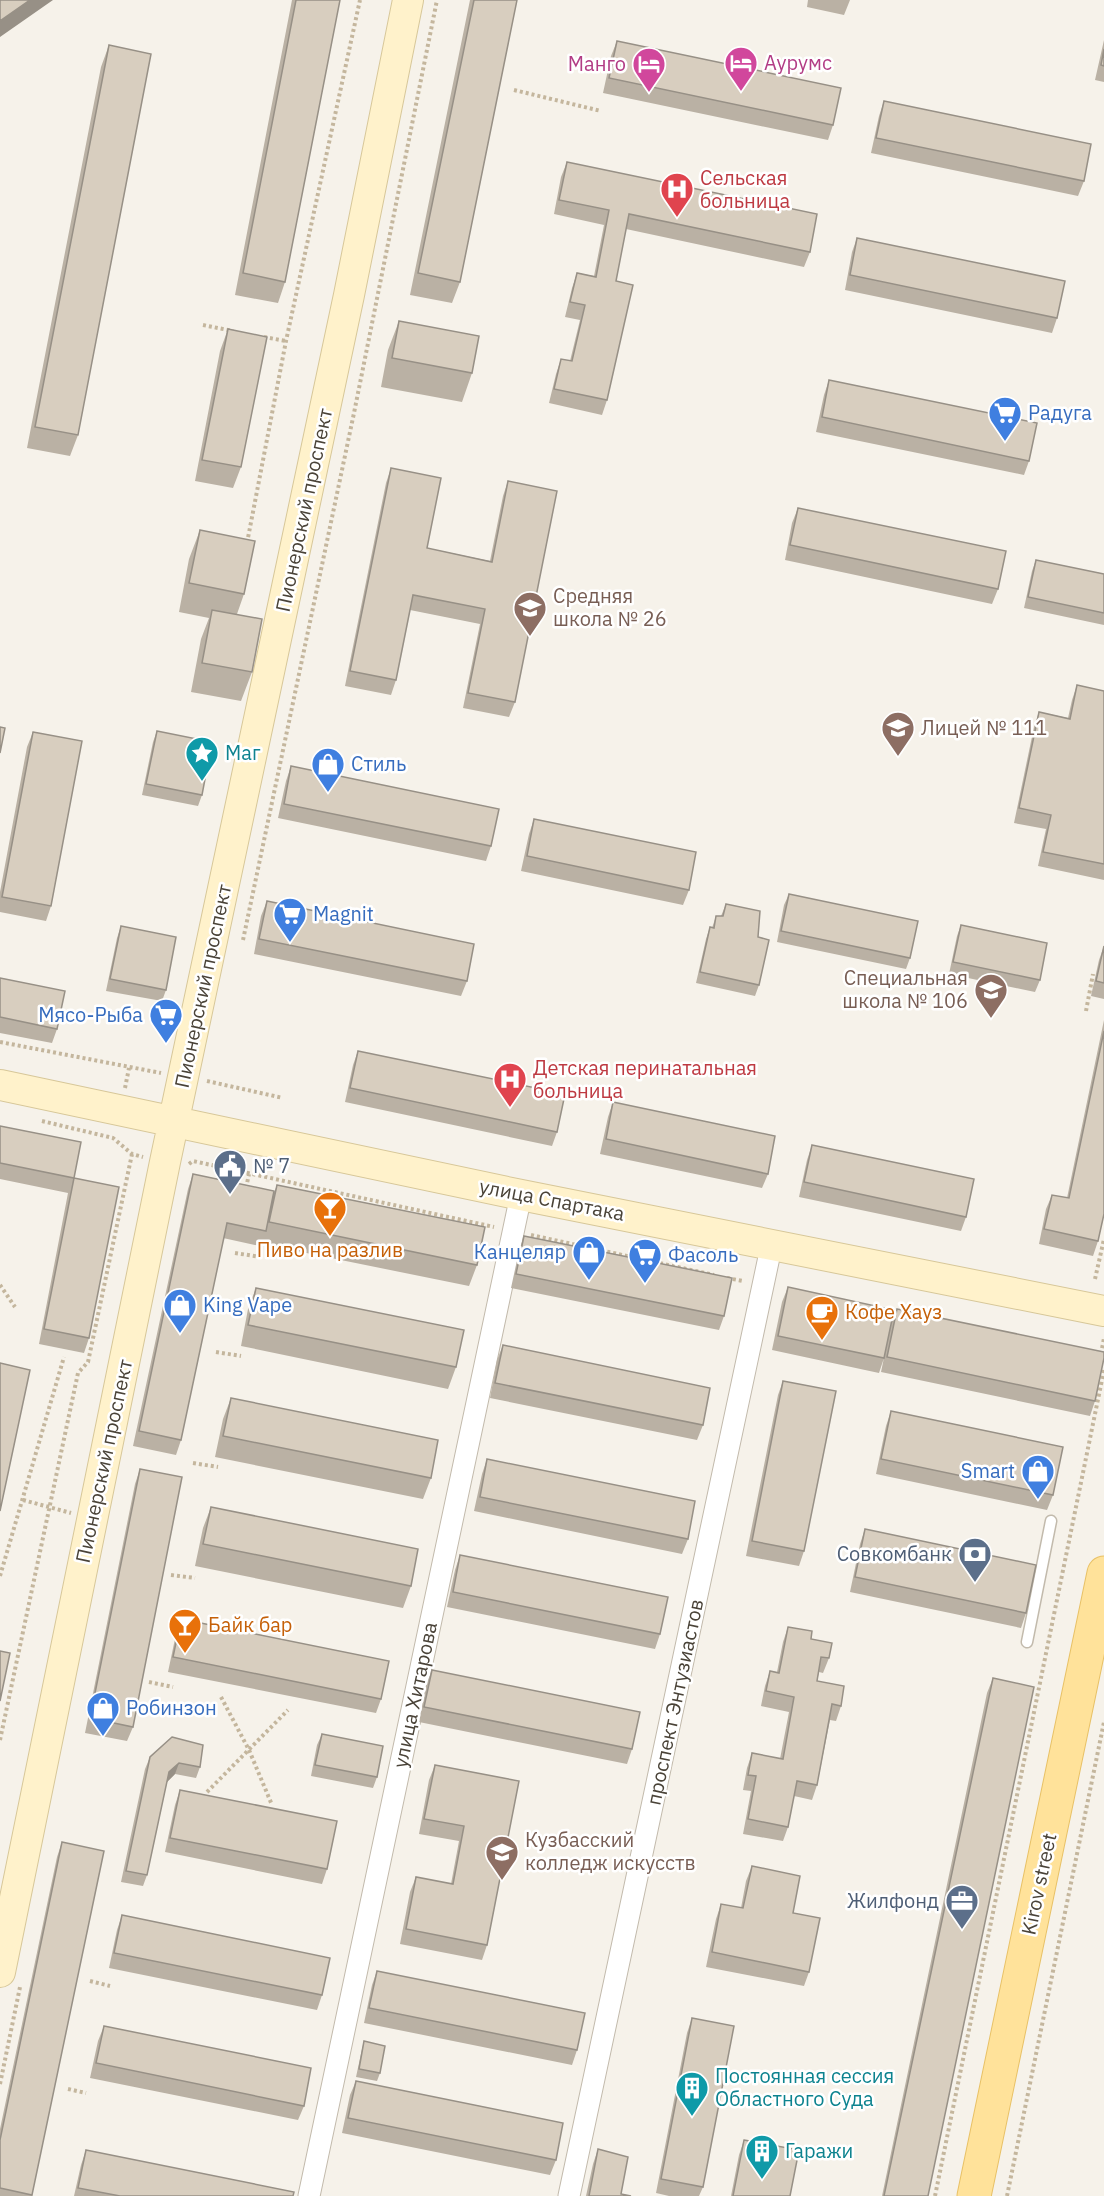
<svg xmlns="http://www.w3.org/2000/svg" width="1104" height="2196" font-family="'IBM Plex Sans',sans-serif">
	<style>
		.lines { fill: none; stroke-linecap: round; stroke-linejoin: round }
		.lane-casing { stroke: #c2baac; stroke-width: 13 }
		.street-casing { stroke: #c2baac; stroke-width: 23 }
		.secondary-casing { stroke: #d7c799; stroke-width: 32 }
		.primary-casing { stroke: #e8c166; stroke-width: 35 }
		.path { stroke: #c4b69d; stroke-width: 4; stroke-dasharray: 3 3; stroke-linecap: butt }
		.lane { stroke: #fff; stroke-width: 10 }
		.street { stroke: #fff; stroke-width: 21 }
		.secondary { stroke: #fff2cb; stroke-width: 30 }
		.primary { stroke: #ffe29a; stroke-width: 33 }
		.wall { fill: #bab1a4 }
		.shaded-wall { fill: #979086 }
		.building { fill: #d8cebf; stroke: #979086; stroke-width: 1.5 }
		.labels { text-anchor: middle; stroke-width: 5; stroke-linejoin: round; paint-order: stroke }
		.hotel-label { font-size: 20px; fill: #b23c85; stroke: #fff; text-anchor: start }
		.health-label { font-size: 20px; fill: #be3a42; stroke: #fff; text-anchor: start }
		.shop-label { font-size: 20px; fill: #366cbe; stroke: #fff; text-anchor: start }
		.street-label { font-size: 20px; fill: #4a4338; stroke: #fff }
		.education-label { font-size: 20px; fill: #785e54; stroke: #fff; text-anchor: start }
		.culture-label { font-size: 20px; fill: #0d838f; stroke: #fff; text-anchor: start }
		.service-label { font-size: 20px; fill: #4e5e75; stroke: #fff; text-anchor: end }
		.food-label { font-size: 20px; fill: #c56008; stroke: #fff; text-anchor: start }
	</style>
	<rect width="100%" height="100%" fill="#f6f2ea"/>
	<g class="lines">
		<defs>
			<path id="lane" d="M1027,1642L1051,1521"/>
			<path id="street" d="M309,2196L521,1195
				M569,2196L772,1243"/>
			<path id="secondary" d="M0,1085L521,1195L1104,1311
				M0,1972L165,1162L349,295L408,0"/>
			<path id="primary" d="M974,2196L1104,1573"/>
		</defs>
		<use href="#lane" class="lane-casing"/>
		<use href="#street" class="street-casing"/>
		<use href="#secondary" class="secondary-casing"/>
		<use href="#primary" class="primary-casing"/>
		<path class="path" d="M514,90L601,111
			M203,325L233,331
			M264,337L286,341
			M247,543L286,341L360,0
			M243,940L354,413L437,0
			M1086,1011L1093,974
			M0,1042L161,1073
			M207,1081L283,1098
			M125,1088L129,1068
			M42,1121L113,1138L132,1154L143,1157
			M189,1164L193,1161L494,1227
			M246,1188L249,1174
			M531,1235L714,1275
			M235,1253L261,1257
			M727,1278L743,1281
			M1095,1279L1104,1239
			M0,1285L15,1307
			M216,1352L241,1356
			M1101,1354L1104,1338
			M193,1463L218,1467
			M23,1500L71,1513
			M171,1575L195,1578
			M0,1576L64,1357
			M149,1682L173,1687
			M221,1697L249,1750L272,1805
			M0,1740L78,1373L88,1362L132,1154
			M207,1792L288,1710
			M90,1981L110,1986
			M0,2084L20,1987
			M68,2089L86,2093
			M935,2196L1104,1370
			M1007,2196L1104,1722"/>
		<use href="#lane" class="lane"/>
		<use href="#street" class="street"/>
		<use href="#secondary" class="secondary"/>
		<use href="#primary" class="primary"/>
	</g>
	<path class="wall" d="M292,0H340L285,282L278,303L235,295Z
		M470,0H517L460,282L452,303L410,295Z
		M808,0H850L844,15L807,7Z
		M1104,40V82L1095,80Z
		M617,41L833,125L828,140L603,93L611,56Z
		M109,45L78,435L70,456L27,448L101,67Z
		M884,101L1084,181L1078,196L871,153L879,116Z
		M567,162L810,252L804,267L626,229L616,281L607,400L602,415L549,403L556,374L561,359L570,361L580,320L565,317L572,288L577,273L594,276L604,225L554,214L561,177Z
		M857,238L1057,318L1052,333L845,290L852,252Z
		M399,321L472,373L462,402L381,387L388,350Z
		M228,329L241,467L233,488L195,481L220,351Z
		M829,380L1029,461L1024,475L816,432L824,395Z
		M391,468L427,548L490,561L503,496L508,481L515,702L509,717L463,708L480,624L410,610L396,680L391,695L345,686L386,483Z
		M798,508L998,589L992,604L785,560L792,523Z
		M200,530L244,594L237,614L252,672L241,701L191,692L201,639L209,618L179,612L189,559Z
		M1036,560L1104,574V625L1024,608L1032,571Z
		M1077,685L1104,691V880L1038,866L1046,829L1014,823L1034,727L1039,712L1068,718L1072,700Z
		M157,731L202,795L198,806L142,795L153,742Z
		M33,732L51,906L46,921L0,912V892L27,747Z
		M291,766L491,846L486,861L278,818L286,781Z
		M534,819L689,890L683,905L521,871L529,834Z
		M789,894L910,958L906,969L777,942L784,905Z
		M267,901L467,981L461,996L254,954L261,916Z
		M726,904L758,937L759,985L755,996L696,983L706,939L710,927L712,928L716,916H721Z
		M961,925L1040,980L1035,992L949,974L957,936Z
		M121,926L166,990L162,1001L106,991L117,938Z
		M1104,946V999L1091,996L1099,960Z
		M0,978L57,1029L52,1043L0,1033Z
		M1104,1020V1214L1098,1241L1093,1256L1039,1244L1046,1209L1052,1195L1067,1198Z
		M358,1051L557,1132L552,1146L345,1102L353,1065Z
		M613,1102L768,1174L762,1188L600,1154L608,1117Z
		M0,1126L74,1178L68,1193L0,1179Z
		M812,1145L966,1217L961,1231L799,1197L807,1160Z
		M193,1174L273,1196L277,1185L477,1265L469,1286L262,1244L263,1240L260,1246L223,1238L181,1440L176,1455L133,1446L188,1189Z
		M74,1178L89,1338L84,1353L39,1344L68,1193Z
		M524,1236L724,1316L719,1330L511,1288L519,1251Z
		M788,1287L884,1358L879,1373L772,1350L782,1302Z
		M256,1288L456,1367L448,1389L241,1346L248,1309Z
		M897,1309L1095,1401L1090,1416L881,1372L891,1324Z
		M503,1345L703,1425L697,1440L490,1398L497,1360Z
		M783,1381L804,1551L799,1566L746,1556L778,1395Z
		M231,1398L431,1478L423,1499L215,1457L223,1419Z
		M891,1411L1053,1495L1047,1510L876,1474L886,1426Z
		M487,1459L688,1539L682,1554L474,1511L482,1474Z
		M140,1469L133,1727L127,1741L85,1733L135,1484Z
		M211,1507L411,1586L403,1608L195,1566L203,1528Z
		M865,1529L1026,1613L1021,1628L850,1592L860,1544Z
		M460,1555L660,1634L655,1649L447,1607L455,1570Z
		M181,1619L381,1699L376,1713L168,1672L176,1634Z
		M788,1627L811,1639L829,1658L823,1673L819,1672L817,1681L841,1706L836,1721L830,1720L817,1785L812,1800L794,1796L788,1827L783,1841L743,1834L751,1791L743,1790L747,1768L752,1753L780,1759L789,1712L761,1706L765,1686L770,1671L777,1672L783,1642Z
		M432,1670L632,1749L627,1764L419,1722L426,1685Z
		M993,1678L928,2196H882L987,1693Z
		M322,1734L377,1777L373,1788L311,1776L317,1745Z
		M150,1757L200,1767L196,1778L175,1774L167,1782L147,1875L143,1886L121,1882L145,1769Z
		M435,1765L519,1781L487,1945L482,1960L400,1944L410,1892L416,1877L451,1884L459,1841L419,1834L429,1780Z
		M180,1790L327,1869L322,1884L165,1852L175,1805Z
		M62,1842L32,2195V2196H0V2129L57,1857Z
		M752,1866L793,1913L809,1972L804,1986L706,1967L716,1919L721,1904L741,1908L746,1881Z
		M122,1915L322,1995L317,2010L109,1968L117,1930Z
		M377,1971L577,2050L572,2065L364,2023L372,1985Z
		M692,2018L703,2187L699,2196H669L656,2193L687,2033Z
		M104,2026L304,2106L298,2120L90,2078L98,2041Z
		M364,2041L380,2073L377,2081L356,2077L362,2049Z
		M356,2081L556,2160L550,2175L342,2133L350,2095Z
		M744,2140L790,2196H731L739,2155Z
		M598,2149L621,2194L631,2196H586L593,2164Z
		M86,2150L293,2196H74L81,2165Z"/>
	<path class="shaded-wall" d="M30,0H53L0,37V21Z
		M179,1763L175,1774L165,1784L169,1772Z"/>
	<path class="building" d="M0,0H30L0,21Z
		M296,0H340L285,282L243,273Z
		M474,0H517L460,282L418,273Z
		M617,41L841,88L833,125L609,78Z
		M109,45L151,54L78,435L35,427Z
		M1104,49V66L1101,65Z
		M884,101L1091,144L1084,181L876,138Z
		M567,162L817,214L810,252L629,214L616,281L633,285L607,400L554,389L561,359L572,361L585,305L570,302L577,273L596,277L609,210L559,200Z
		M857,238L1065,281L1057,318L850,275Z
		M399,321L479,336L472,373L392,358Z
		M228,329L267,337L241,467L202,460Z
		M829,380L1037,423L1029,461L822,417Z
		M391,468L441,478L427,548L492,562L508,481L557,491L515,702L468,693L485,609L413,595L396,680L350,671Z
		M798,508L1006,551L998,589L790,545Z
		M200,530L255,541L244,594L189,583Z
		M1036,560L1104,574V613L1028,597Z
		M212,610L262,619L252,672L202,663Z
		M1077,685L1104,691V864L1043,852L1051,815L1019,808L1039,712L1070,719Z
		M0,727L5,728L0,753Z
		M157,731L212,742L202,795L146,784Z
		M33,732L82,741L51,906L2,897Z
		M291,766L499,809L491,846L284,804Z
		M534,819L696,852L689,890L527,856Z
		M789,894L918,921L910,958L781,931Z
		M267,901L474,944L467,981L259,939Z
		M726,904L760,911L758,937L769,940L759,985L700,972L710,927L714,928L716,916H723Z
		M961,925L1047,943L1040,980L953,962Z
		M121,926L176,937L166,990L110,979Z
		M1104,946V983L1096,981Z
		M0,978L65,991L57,1029L0,1017Z
		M1104,1031V1214L1098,1241L1044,1229L1052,1195L1069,1198Z
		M358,1051L565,1094L557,1132L350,1088Z
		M613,1102L775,1136L768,1174L606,1139Z
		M0,1126L81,1142L74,1178L0,1163Z
		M812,1145L974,1179L966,1217L804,1182Z
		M193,1174L274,1191L266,1231L227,1223L181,1440L139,1431Z
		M74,1178L119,1187L89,1338L44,1329Z
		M277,1185L485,1227L477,1265L269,1222Z
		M524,1236L732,1278L724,1316L516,1274Z
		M788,1287L894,1310L884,1358L778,1336Z
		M256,1288L464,1330L456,1367L248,1325Z
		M897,1309L1104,1352V1358L1095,1401L887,1357Z
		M503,1345L710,1388L703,1425L495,1383Z
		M0,1363L30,1370L0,1511Z
		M783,1381L836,1391L804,1551L752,1541Z
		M231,1398L438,1440L431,1478L223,1436Z
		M891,1411L1063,1447L1053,1495L881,1459Z
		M487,1459L695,1501L688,1539L480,1497Z
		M140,1469L182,1477L133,1727L90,1718Z
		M211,1507L418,1549L411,1586L203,1544Z
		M865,1529L1036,1565L1026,1613L855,1577Z
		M460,1555L668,1597L660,1634L453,1592Z
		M181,1619L389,1661L381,1699L173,1657Z
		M788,1627L812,1631L811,1639L832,1643L829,1658L821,1657L817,1681L844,1686L841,1706L832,1704L817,1785L797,1781L788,1827L748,1819L756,1776L748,1775L752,1753L783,1759L794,1697L766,1691L770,1671L779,1673Z
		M0,1651L10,1653L0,1701Z
		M432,1670L640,1712L632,1749L424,1707Z
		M993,1678L1034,1687L928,2196H884Z
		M322,1734L383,1746L377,1777L315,1765Z
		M172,1737L203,1745L200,1767L179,1763L169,1772L147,1875L126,1871L150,1757Z
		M435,1765L519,1781L487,1945L406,1929L416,1877L453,1884L464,1826L424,1819Z
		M180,1790L337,1821L327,1869L170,1838Z
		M62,1842L104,1851L32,2195L0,2188V2140Z
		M752,1866L800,1876L793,1913L820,1918L809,1972L712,1952L721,1904L743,1908Z
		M122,1915L330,1958L322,1995L114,1953Z
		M377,1971L585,2013L577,2050L369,2008Z
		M692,2018L734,2026L703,2187L661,2179Z
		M104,2026L311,2068L304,2106L96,2063Z
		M364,2041L385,2046L380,2073L359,2069Z
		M356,2081L563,2123L556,2160L348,2118Z
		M744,2140L799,2150L790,2196H733Z
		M598,2149L628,2157L621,2194L631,2196H589Z
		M86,2150L294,2192L293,2196H120L78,2188Z"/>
	<defs>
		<symbol id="hotel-pin" viewBox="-11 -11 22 30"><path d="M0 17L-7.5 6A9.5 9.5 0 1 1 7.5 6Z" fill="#d1479c" stroke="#fff"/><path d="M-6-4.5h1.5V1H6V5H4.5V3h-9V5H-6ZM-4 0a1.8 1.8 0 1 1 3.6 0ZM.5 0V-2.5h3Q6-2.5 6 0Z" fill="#fff"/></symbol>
		<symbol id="hospital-pin" viewBox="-11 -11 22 30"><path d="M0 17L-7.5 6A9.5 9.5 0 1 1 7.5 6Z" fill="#e0444e" stroke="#fff"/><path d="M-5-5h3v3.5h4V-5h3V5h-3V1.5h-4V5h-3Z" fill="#fff"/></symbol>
		<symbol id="supermarket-pin" viewBox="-11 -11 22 30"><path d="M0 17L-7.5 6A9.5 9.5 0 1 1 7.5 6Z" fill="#3f7fe0" stroke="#fff"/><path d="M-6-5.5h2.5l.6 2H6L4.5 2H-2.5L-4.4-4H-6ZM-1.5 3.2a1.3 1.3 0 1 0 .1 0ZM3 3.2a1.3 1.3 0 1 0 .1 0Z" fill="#fff"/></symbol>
		<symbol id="school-pin" viewBox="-11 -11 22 30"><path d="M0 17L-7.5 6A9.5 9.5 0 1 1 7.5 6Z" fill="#8d6e63" stroke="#fff"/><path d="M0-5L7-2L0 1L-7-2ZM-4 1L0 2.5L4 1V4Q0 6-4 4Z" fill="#fff"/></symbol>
		<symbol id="sight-pin" viewBox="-11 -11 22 30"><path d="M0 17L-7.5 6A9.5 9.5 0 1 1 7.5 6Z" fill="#0f9aa8" stroke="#fff"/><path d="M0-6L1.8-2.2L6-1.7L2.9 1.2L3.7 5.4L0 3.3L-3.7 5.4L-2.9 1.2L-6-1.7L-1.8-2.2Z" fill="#fff"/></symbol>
		<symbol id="shop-pin" viewBox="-11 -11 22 30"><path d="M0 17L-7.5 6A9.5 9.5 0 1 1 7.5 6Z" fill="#3f7fe0" stroke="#fff"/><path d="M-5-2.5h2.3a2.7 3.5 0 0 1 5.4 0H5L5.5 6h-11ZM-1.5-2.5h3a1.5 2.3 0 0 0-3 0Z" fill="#fff"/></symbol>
		<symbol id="civic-pin" viewBox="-11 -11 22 30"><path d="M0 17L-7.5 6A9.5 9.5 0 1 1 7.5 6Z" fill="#5c6f8a" stroke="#fff"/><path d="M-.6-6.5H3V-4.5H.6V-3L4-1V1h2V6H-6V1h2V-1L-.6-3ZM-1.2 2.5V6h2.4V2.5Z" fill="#fff"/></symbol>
		<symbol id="bar-pin" viewBox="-11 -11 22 30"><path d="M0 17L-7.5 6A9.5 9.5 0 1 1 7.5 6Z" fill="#e8710a" stroke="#fff"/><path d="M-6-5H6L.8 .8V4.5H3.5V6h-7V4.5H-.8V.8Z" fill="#fff"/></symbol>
		<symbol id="cafe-pin" viewBox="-11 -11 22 30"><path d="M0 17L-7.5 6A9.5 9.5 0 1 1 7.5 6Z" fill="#e8710a" stroke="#fff"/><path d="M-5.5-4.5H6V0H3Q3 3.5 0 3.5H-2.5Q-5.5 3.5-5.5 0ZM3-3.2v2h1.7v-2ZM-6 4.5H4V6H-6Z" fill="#fff"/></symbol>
		<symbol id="bank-pin" viewBox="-11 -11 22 30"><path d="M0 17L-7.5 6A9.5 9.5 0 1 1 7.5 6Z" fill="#5c6f8a" stroke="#fff"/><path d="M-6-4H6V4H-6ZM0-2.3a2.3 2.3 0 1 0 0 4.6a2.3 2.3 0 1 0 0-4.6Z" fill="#fff"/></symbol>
		<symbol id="university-pin" viewBox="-11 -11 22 30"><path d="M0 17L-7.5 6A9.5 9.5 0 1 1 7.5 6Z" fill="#8d6e63" stroke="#fff"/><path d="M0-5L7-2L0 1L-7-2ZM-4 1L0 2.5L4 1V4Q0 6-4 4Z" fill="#fff"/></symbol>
		<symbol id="office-pin" viewBox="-11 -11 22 30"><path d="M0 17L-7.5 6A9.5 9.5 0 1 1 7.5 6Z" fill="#5c6f8a" stroke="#fff"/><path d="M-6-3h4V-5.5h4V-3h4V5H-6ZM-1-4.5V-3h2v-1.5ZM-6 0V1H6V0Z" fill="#fff"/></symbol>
		<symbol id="building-pin" viewBox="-11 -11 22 30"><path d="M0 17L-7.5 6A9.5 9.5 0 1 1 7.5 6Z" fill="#0f9aa8" stroke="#fff"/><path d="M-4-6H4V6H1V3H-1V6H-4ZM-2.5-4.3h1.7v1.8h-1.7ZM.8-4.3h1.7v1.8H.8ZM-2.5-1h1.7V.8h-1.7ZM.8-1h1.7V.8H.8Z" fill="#fff"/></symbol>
	</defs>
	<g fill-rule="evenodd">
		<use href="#hotel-pin" x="722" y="44" width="38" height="52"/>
		<use href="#hotel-pin" x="630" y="45" width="38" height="52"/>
		<use href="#hospital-pin" x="658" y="170" width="38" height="52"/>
		<use href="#supermarket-pin" x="986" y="394" width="38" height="52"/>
		<use href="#school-pin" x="511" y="589" width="38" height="52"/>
		<use href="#school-pin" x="879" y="709" width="38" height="52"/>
		<use href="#sight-pin" x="183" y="734" width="38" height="52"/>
		<use href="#shop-pin" x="309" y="745" width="38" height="52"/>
		<use href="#supermarket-pin" x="271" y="895" width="38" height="52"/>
		<use href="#school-pin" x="972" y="971" width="38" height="52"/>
		<use href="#supermarket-pin" x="147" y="996" width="38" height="52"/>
		<use href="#hospital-pin" x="491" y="1060" width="38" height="52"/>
		<use href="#civic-pin" x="211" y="1147" width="38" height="52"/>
		<use href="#bar-pin" x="311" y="1189" width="38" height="52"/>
		<use href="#shop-pin" x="570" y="1233" width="38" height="52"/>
		<use href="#supermarket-pin" x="626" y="1236" width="38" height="52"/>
		<use href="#shop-pin" x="161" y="1286" width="38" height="52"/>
		<use href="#cafe-pin" x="803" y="1293" width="38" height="52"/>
		<use href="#shop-pin" x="1019" y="1452" width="38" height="52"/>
		<use href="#bank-pin" x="956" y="1535" width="38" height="52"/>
		<use href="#bar-pin" x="166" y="1606" width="38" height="52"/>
		<use href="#shop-pin" x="84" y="1689" width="38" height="52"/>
		<use href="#university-pin" x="483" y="1833" width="38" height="52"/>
		<use href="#office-pin" x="943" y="1882" width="38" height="52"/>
		<use href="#building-pin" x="673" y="2069" width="38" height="52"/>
		<use href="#building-pin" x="743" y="2132" width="38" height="52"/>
	</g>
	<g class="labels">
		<g class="hotel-label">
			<text x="764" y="70">Аурумс</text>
			<text x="626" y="71" text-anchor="end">Манго</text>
		</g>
		<g class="health-label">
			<text x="700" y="185">Сельская<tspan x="700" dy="23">больница</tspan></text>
			<text x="533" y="1075">Детская перинатальная<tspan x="533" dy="23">больница</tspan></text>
		</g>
		<g class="shop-label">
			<text x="1028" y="420">Радуга</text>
			<text x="351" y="771">Стиль</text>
			<text x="313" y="921">Magnit</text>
			<text x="143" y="1022" text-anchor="end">Мясо-Рыба</text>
			<text x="566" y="1259" text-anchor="end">Канцеляр</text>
			<text x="668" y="1262">Фасоль</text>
			<text x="203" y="1312">King Vape</text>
			<text x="1015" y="1478" text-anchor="end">Smart</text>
			<text x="126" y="1715">Робинзон</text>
		</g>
		<g class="street-label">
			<text transform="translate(304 510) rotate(-78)" y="7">Пионерский проспект</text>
			<text transform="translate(203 986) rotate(-78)" y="7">Пионерский проспект</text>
			<text transform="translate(552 1200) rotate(11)" y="7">улица Спартака</text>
			<text transform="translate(104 1461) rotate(-78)" y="7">Пионерский проспект</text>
			<text transform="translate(415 1695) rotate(-78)" y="7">улица Хитарова</text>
			<text transform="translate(675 1702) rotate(-78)" y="7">проспект Энтузиастов</text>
			<text transform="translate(1039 1884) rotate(-78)" y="7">Kirov street</text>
		</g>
		<g class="education-label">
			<text x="553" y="603">Средняя<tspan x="553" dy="23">школа № 26</tspan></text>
			<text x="921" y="735">Лицей № 111</text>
			<text x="968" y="985" text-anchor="end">Специальная<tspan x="968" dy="23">школа № 106</tspan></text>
			<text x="525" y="1847">Кузбасский<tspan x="525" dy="23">колледж искусств</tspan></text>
		</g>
		<g class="culture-label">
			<text x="225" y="760">Маг</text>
			<text x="715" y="2083">Постоянная сессия<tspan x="715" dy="23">Областного Суда</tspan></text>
			<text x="785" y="2158">Гаражи</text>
		</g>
		<g class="service-label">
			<text x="253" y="1173" text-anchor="start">№ 7</text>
			<text x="952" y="1561">Совкомбанк</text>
			<text x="939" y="1908">Жилфонд</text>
		</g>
		<g class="food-label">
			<text x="330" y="1257" text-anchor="middle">Пиво на разлив</text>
			<text x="845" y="1319">Кофе Хауз</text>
			<text x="208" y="1632">Байк бар</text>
		</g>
	</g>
</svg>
